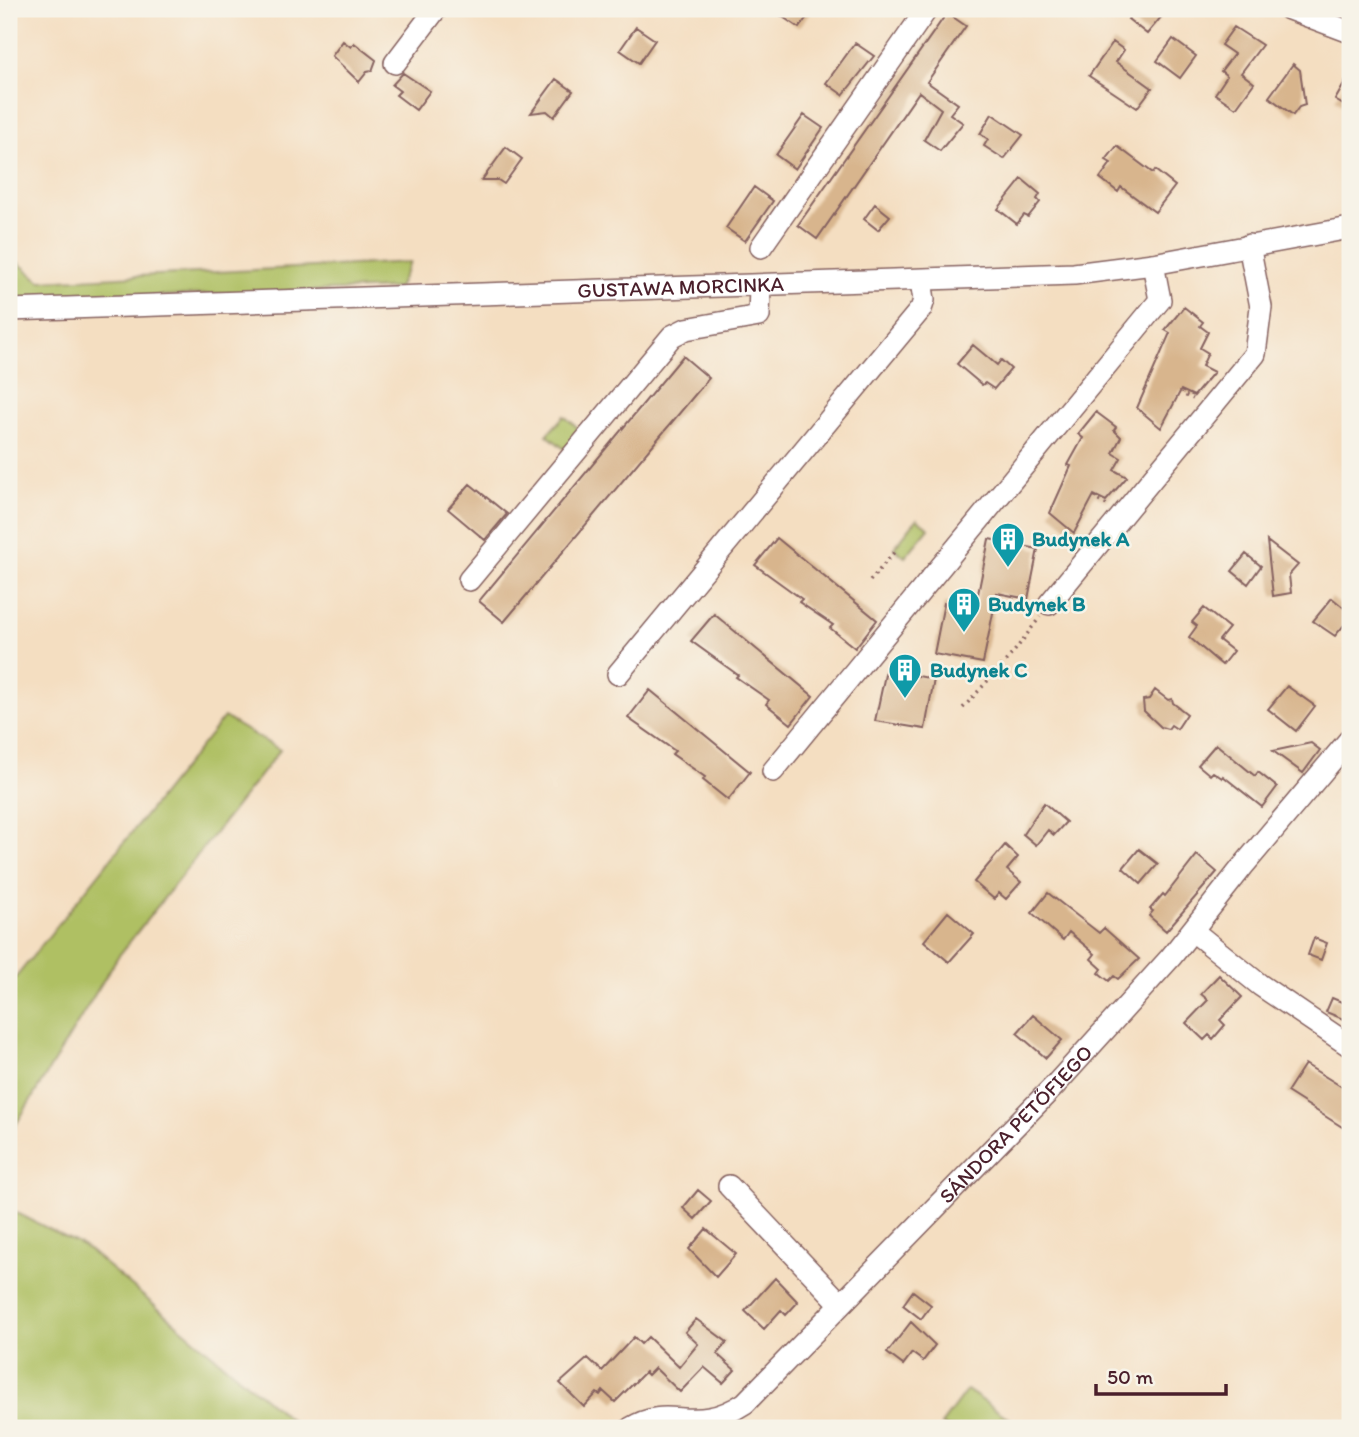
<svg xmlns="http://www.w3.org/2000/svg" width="1359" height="1437" font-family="Itim,sans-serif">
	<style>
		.green { fill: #afc063; stroke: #7c7047; stroke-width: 2 }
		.building { fill: #d8b58d }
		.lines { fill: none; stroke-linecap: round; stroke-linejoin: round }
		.minor-casing { stroke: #866260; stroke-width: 24 }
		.path { stroke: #866260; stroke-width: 3.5; stroke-dasharray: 2 5; stroke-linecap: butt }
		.minor { stroke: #fff; stroke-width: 21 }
		.labels { text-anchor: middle; stroke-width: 5; stroke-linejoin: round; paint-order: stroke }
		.street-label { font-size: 21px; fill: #4a1f2b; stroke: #f7f3e8 }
		.culture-label { font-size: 21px; font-weight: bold; fill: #0d838f; stroke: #f7f3e8; text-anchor: start }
	</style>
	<rect width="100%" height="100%" fill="#f7f3e8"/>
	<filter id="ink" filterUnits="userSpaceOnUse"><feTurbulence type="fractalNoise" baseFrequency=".0143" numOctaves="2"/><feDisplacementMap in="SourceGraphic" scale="14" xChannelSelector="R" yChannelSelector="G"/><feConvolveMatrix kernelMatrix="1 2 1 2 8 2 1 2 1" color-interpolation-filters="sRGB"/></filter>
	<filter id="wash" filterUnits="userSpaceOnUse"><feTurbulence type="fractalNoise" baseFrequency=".00686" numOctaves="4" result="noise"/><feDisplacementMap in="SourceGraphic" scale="28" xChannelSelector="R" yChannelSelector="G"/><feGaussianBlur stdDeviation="1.57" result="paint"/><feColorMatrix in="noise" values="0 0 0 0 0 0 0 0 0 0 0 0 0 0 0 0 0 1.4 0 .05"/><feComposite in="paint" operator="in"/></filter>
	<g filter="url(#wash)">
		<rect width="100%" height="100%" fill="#f4dec1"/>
		<path class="green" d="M9,255L40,281L410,262L398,288L9,301Z
			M564,416L583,432L567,451L547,435Z
			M917,519L929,528L905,557L894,548Z
			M224,717L280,750L117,958L9,1136V986Z
			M9,1209L85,1247L300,1428H9Z
			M967,1390L1023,1428H947L941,1425Z"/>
		<g id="blocks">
			<path class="building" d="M771,9H813L799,28Z
				M1136,9H1152L1162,16L1147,34L1128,19Z
				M947,13L966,26L927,82L958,104L950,114L963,123L940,151L924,140L941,109L919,92L817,239L798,225Z
				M636,27L655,40L639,63L620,50Z
				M1234,27L1262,45L1241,73L1254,83L1236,108L1215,94L1227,76L1221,71L1234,54L1221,45Z
				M1173,39L1196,56L1180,78L1157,61Z
				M343,41L351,47L354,43L376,60L372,71L367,72L359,82L332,56Z
				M1113,42L1124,50L1116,62L1152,88L1137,108L1089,76Z
				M855,43L874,56L843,95L826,83Z
				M1293,64L1300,70L1305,105L1299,107L1293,115L1269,97Z
				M403,73L430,91L416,110L396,95L400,91L392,85Z
				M1350,74V109L1335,100Z
				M556,79L573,91L554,117L547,111L531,113Z
				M992,114L1023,135L1004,159L984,146L988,139L980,134Z
				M804,115L823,128L795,169L776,155Z
				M1117,146L1153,173L1155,170L1175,186L1155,212L1121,187L1118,192L1100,178L1111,163L1106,160Z
				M506,147L522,159L504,184L498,180H482Z
				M1022,179L1040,194L1037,199L1040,202L1028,217L1024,215L1017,224L998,209Z
				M754,187L773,201L745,241L726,228Z
				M875,204L890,216L878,230L864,219Z
				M1184,307L1203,322L1200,326L1208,332L1200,348L1208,353L1202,366L1214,372L1194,396L1181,390L1161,428L1137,408L1170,333L1165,330Z
				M973,345L997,365L1001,360L1011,369L994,389L985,383L982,385L957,364Z
				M683,356L709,378L504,622L479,601Z
				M1096,412L1116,427L1114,430L1121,437L1113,453L1121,458L1114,470L1127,477L1106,501L1094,495L1074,533L1050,513L1071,466L1068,465L1083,438L1078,434Z
				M470,484L507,514L485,540L448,509Z
				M777,538L877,620L855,648L830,628L833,625L799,602L802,599L755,565Z
				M989,539L1038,549L1028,599L997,593L983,663L934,654L944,603L975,609Z
				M1267,541L1298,565L1289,575L1291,593L1273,596Z
				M1246,554L1261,566L1248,584L1232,571Z
				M1332,598L1350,613V618L1335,636L1313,621Z
				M1204,608L1229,628L1219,640L1233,651L1222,665L1189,637L1197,626L1192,622Z
				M714,614L813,696L791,724L766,704L769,700L736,677L738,675L691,641Z
				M886,670L934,679L925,729L875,721Z
				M1287,686L1315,706L1296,731L1268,709Z
				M650,690L750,772L728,800L703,780L705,777L672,754L675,751L628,718Z
				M1155,690L1168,700L1172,699L1173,703L1187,714L1177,729L1171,725L1168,729L1161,727L1144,711L1143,700L1149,699Z
				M1311,743L1320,750L1303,773L1273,751Z
				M1216,744L1255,776L1258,772L1277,787L1262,807L1223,776L1222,778L1213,772L1210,775L1198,765Z
				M1044,803L1066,822L1054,835L1048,830L1036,845L1023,834Z
				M1005,845L1018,857L1007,870L1021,882L1006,899L999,893L994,899L974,882Z
				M1139,849L1158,864L1141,884L1123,868Z
				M1197,855L1217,872L1166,931L1149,916L1153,911L1150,909L1163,894L1165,896Z
				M1048,893L1099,933L1104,928L1139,959L1118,979L1114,976L1109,981L1099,973L1102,969L1091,959L1095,954L1069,932L1063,940L1032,913Z
				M948,912L974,934L949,962L924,941Z
				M1314,938L1327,943L1321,960L1308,955Z
				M1219,975L1242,997L1220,1020L1225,1025L1213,1039L1209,1035L1204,1040L1186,1023L1208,1000L1201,994Z
				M1332,998L1349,1005L1343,1019L1326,1012Z
				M1033,1015L1062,1040L1046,1058L1017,1033Z
				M1305,1064L1350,1092V1132L1287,1092Z
				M698,1190L711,1201L695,1219L683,1208Z
				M706,1229L736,1254L716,1277L689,1249Z
				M775,1278L798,1302L786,1315L781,1310L764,1329L745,1311Z
				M913,1291L931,1305L921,1319L903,1305Z
				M696,1319L727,1342L717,1354L735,1370L723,1383L704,1367L680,1392L655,1368L648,1375L645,1372L615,1402L603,1391L600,1395L597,1393L584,1407L560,1383L588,1358L602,1371L634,1337L641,1344L648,1337L679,1367L698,1344L685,1332Z
				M911,1322L935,1345L923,1361L912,1353L903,1365L887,1353Z"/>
		</g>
	</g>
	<g filter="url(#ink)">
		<use href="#blocks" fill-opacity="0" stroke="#866260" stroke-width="2"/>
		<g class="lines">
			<defs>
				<g id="minor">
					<path d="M1289,9L1350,32"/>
					<path d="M395,63L436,9"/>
					<path d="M761,247L927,9"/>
					<path id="s1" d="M9,310L1074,274L1153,264L1350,228"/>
					<path d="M469,580L672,336L686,329L759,316L760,287"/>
					<path d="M1049,604L1255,354L1261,307L1249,245"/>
					<path d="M618,674L921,309L924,300L921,281"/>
					<path d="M773,771L1160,300L1153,264"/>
					<path d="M1193,931L1260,985L1350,1046"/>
					<path d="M729,1186L840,1303"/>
					<path id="s2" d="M631,1428C671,1403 693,1437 745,1403L1056,1084L1171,957L1243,866L1350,739"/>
				</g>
			</defs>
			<use href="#minor" class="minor-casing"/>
			<path class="path" d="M9,21L14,9
				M1183,391L1182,394L1193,399
				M1096,496L1095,499L1109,506
				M870,581L896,550
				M963,708L1013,653L1040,617
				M746,1422L756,1428"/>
			<use href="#minor" class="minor"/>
		</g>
	</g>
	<defs>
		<symbol id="building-pin" viewBox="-11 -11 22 30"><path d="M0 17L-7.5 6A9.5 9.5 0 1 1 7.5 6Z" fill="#0f9aa8" stroke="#f7f3e8"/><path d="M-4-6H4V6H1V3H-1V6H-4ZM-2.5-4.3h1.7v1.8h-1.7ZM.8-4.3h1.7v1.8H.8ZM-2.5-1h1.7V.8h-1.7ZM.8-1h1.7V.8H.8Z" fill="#fff"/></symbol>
	</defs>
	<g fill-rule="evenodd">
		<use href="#building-pin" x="989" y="520" width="38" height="52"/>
		<use href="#building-pin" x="945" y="585" width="38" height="52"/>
		<use href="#building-pin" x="886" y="651" width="38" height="52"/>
	</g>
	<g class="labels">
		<g class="street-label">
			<text dy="7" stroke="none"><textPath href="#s1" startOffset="672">GUSTAWA MORCINKA</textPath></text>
			<text dy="7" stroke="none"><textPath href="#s2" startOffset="508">SÁNDORA PETŐFIEGO</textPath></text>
		</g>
		<g class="culture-label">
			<text x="1032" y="546">Budynek A</text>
			<text x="988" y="611">Budynek B</text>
			<text x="930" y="677">Budynek C</text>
		</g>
	</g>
	<rect width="1359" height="1437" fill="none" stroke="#f7f3e8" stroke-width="35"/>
	<path d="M1096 1384v10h130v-10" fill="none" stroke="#4a1f2b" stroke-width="3.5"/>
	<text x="1107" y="1384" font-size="21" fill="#4a1f2b" stroke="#f7f3e8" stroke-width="5" paint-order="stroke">50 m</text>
</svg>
